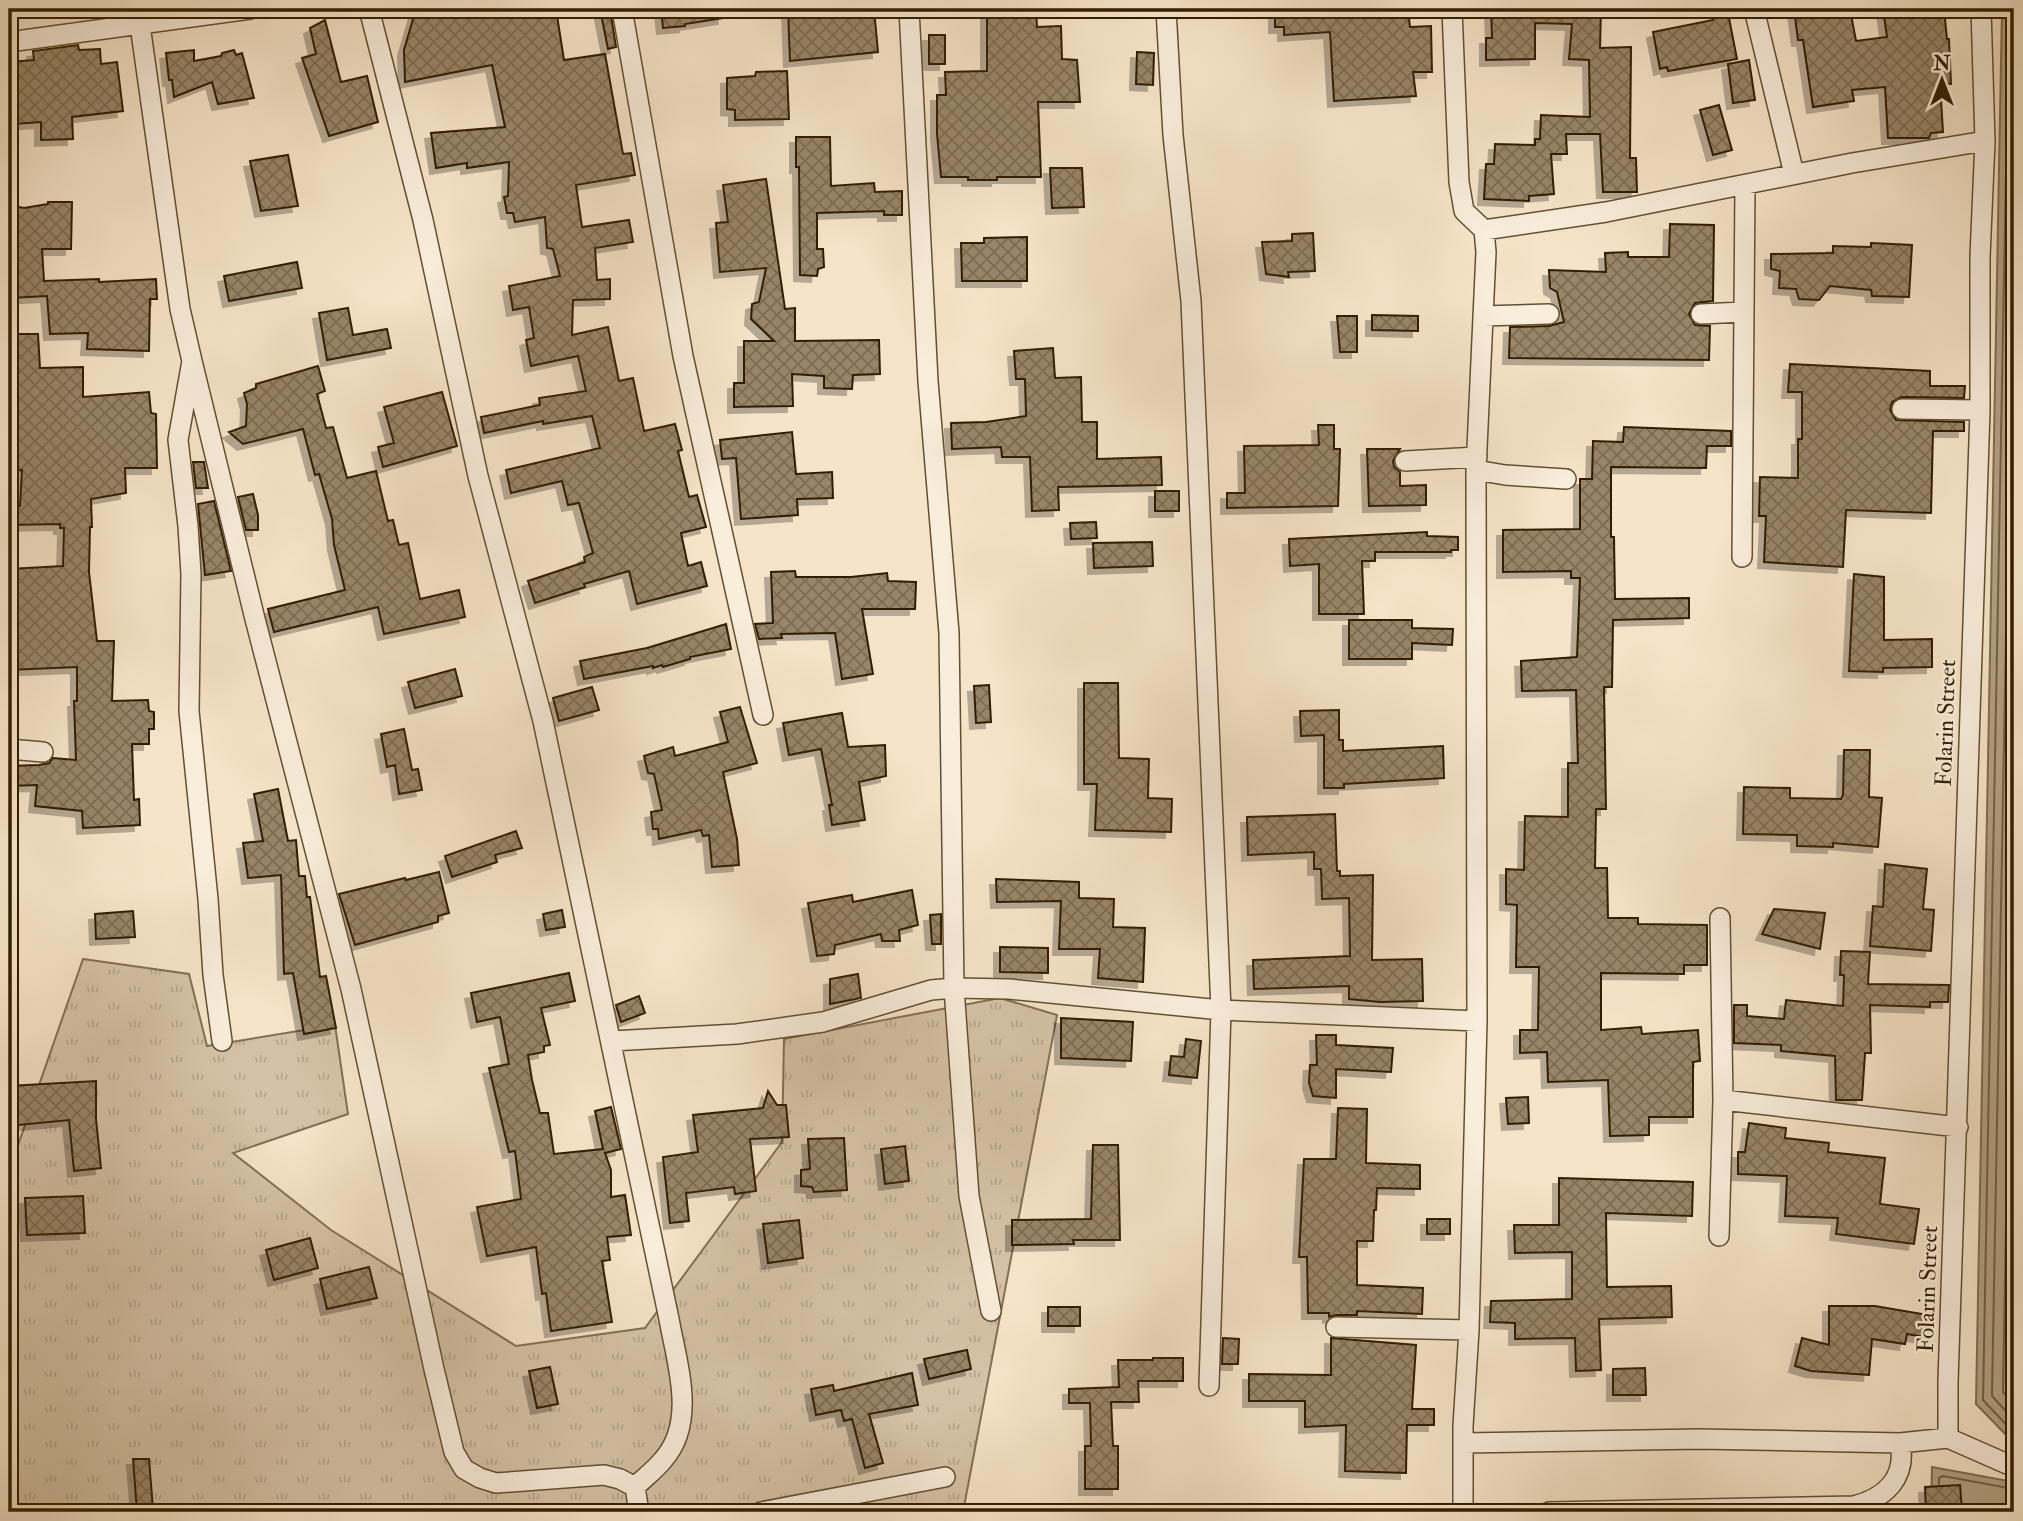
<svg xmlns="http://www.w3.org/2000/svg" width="2023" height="1521" font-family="'IM FELL Double Pica',serif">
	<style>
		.grass { fill: url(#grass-tufts); stroke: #847053; stroke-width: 2 }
		.water { fill: #b3a184; stroke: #7f6d4f; stroke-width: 2 }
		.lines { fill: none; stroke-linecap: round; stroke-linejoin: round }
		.shore { stroke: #726042; stroke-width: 2 }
		.building { fill: url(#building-cross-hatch); stroke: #321e00; stroke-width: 2; filter: url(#shadow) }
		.minor-casing { stroke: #635032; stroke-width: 22 }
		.minor { stroke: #f9eddb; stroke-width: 19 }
		.labels { text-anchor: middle; stroke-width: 5; stroke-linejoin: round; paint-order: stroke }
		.street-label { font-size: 23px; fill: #321e00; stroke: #f9eddb }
	</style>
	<defs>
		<pattern id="grass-tufts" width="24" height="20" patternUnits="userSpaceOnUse" patternTransform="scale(1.75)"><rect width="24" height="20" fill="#d5c2a6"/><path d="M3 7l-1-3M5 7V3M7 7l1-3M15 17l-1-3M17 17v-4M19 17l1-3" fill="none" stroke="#b7a68d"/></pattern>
		<pattern id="building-cross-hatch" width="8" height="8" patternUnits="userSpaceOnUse" patternTransform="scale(1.75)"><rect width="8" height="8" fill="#988568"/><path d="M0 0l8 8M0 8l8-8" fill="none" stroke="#7d6c53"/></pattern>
		<filter id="shadow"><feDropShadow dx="-6" dy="6" stdDeviation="0" flood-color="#0004"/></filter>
	</defs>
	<rect width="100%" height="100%" fill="#f6e4c8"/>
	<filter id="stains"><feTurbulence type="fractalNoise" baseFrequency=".00286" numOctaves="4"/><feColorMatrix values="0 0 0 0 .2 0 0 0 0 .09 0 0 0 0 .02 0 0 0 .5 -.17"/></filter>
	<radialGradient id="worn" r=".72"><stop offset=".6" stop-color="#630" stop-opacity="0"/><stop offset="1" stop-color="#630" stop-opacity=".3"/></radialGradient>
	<path class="grass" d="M83,959L189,974L207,1046L335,1025L348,1114L233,1153L331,1230L516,1346L645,1328L782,1142L784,1039L1000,998L1057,1015L963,1512H9V1171Z"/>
	<path class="water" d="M2002,9H2014V1443L1976,1404Z
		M1932,1467L2014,1482V1512H1931Z"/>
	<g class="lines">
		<path class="shore" d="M2009,9L1983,1400L2014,1433
			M2014,198L1992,1396L2014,1420
			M2014,767L2003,1392L2014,1405
			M1939,1484V1478L1943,1476L2014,1489"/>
	</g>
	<path class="building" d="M416,9H556L564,60L605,54L623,154L631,153L635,175L576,185L582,227L629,220L633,242L595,248L597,280L610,279V299L573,300L572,335L608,327L619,381L633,378L644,431L675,424L682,450L678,451L689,497L697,495L706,527L681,533L688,566L701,562L707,586L637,604L629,571L584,584L585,587L535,603L528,581L585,562L584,557L593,553L579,503L568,505L562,481L511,493L506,470L600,448L592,416L543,424V421L484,433L481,417L540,405L539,398L586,391L578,356L531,366L526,340L534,338L529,307L513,310L509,286L560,276L553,249L547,248L545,217L515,222L513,213H507L504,197L508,196L509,162L467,168V163L436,168L431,133L505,127L492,65L405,82L404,50Z
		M600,9H610L616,47L608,49Z
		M661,9H723L724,18L685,24V26L663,28Z
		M788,9H874L878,52L790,61Z
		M987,9H1036L1037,27L1061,26L1062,59L1077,60L1080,102H1038L1041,177H997V180H968V177H941L937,134V95H946L945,72L987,71Z
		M1299,9H1408L1410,27L1431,26L1432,72H1413L1416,96L1334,101L1330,32L1284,35V27H1275V10Z
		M1491,9H1601L1600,48L1631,47L1630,158H1636L1637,192H1603L1600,134H1566L1567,154H1551L1554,194L1529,196V201L1484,199L1486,164H1494L1495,144L1535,145V139H1540L1541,115L1590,117L1589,60L1569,59L1572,24L1535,23V59L1486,60V38H1492Z
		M1794,9H1850L1856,41L1887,37L1883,9H1944L1947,39H1949L1951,84L1940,83L1943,132L1931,133L1929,138H1888L1885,87L1852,90L1854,101L1813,107L1803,40H1798Z
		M1728,13L1737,59L1668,71L1667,67L1660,69L1653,32L1713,20V16Z
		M325,20L341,82L367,76L378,122L329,136L302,58L316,54L310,28Z
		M929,35H945V64H929Z
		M78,45L79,50L100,49L101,64L117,62L123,111L72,117L73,139L41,140V122L15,124L13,77L9,78V62L34,60L33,51Z
		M194,50V61L221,56L222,53L234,50L236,55L242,53L254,98L218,104L212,82L174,97L172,80H169L166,53Z
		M1137,52L1154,53L1153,85L1136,84Z
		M1749,60L1755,100L1733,103L1728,64Z
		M787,71L789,119L735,120V110L727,109V78L755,76L756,72Z
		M1719,105L1732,150L1713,155L1700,110Z
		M796,137H830L831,186L874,183L875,192L902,191V215H884V211L817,213V249H823L824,267L818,269L817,276L800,275L799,167H796Z
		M288,155L298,206L261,211L250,161Z
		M1050,168H1082L1084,207L1052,208Z
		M766,179L785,309L795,308V341L879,340L880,374L853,375L852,389L824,388V376L792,374L793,406L734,407V383H744V341H774L751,319L752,304L759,302L766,268L720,272L716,223L728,222L723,185Z
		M48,202H72L71,249H42L44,281L99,279V282L156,279L157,299H150L149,351L87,349L88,333L50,334L47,296L10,298L9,282L12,280V250H9V226H14V206L24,208L48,204Z
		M1670,224L1714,225L1713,301L1695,303L1689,314L1695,325L1710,326L1709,360L1509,358L1510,327L1549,326L1564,322L1557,292L1550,288L1549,270L1606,272L1605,253L1628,252V257H1669Z
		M1313,233L1315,271L1288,272L1289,277L1266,274L1262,242L1292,241V234Z
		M1027,237V281H962L961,243H984V238Z
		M1871,243L1912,245L1909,297L1872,296L1871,290L1830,286L1819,300L1799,299L1796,289L1779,288L1780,271L1771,269V254L1833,253V246L1871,247Z
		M297,262L302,288L229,301L224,276Z
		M348,308L353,335L387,329L391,348L327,360L319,313Z
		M1372,315L1418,316V331L1372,330Z
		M1337,316H1357V352H1340Z
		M9,334H38L40,368L83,367V397L149,392L151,413L156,414L157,468H125L126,493L91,499L92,527H90L89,572L97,641H114L112,701L148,700L149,711L154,712V729H149V744H132L134,800L139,799L140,825L83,828L82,811L35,806L37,785L9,786V766L39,765L49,763L53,758L76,760L74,701H77V667L9,670V569L63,566L64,528H60V524L11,525L12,507L20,506L22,470L16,471V436H18L14,384H9Z
		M1053,348L1055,378L1081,377L1082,422H1097V459L1161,457L1162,485L1058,487L1059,510L1032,511L1030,457H1002L1001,447L952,449L951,423L986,422L1026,416L1025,379H1016L1014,351Z
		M1790,364L1930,371V386H1965L1964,398L1902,397L1892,402L1890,410L1896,420L1964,422V431H1933L1931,513L1846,510L1843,567L1764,562L1766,516H1759L1760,477L1798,478V439H1802V392H1788Z
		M318,366L325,391L317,394L326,428L333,427L347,478L376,471L388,521L393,520L399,545L408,543L420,599L459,590L465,617L384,634L378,607L274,632L268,609L345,590L334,545L332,519L319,474L315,475L303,429L243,444L229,432L246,426L247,404L244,393L256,388V384Z
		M442,392L457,446L383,467L378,447L394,443L384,407Z
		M1318,425H1334V449H1340L1338,506L1227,508V493H1245L1244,446L1319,445Z
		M1624,427L1731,431V446H1707L1706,468L1611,467V537H1614L1615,599L1689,598V618L1613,620L1612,687H1604L1606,809H1596L1595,868H1607L1608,918H1638V924L1707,925V965H1684V974L1601,973V1030L1641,1027L1642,1034L1698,1030L1700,1061L1693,1062V1117H1649V1135L1610,1136L1608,1080L1548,1082L1547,1052L1520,1053V1030H1538L1539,967H1516L1517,905L1506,904V869L1524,870L1525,816L1568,817V763H1578L1576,690L1522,691L1521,661L1577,657L1580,578H1571V571L1503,572V530L1580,529V479H1592L1593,441L1623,442Z
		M792,432L796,474L832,472L833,498L797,499L798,515L741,519L736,458L722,459L720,440Z
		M1367,449H1400L1393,461L1394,467L1400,472V486L1426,485V505L1369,506Z
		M193,462H204L208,488H196Z
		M1155,491H1179V511H1155Z
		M253,494L258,515V530H246L238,497Z
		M214,501L231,571L205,575L198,504Z
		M1096,522L1097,538L1071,539L1070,523Z
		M1427,532V536L1458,537V550H1451V552H1375V561H1362L1364,614H1319V564L1290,566L1289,539Z
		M1152,542L1153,566L1094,568L1093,543Z
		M795,571L796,577H851L887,573L888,581L916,582L915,609H862L873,674L842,679L835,633L781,634L782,638L759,639L755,624L773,623L771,572Z
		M1854,574L1884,577V640L1932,639V667L1883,668V672L1849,671Z
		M1349,620H1412V628L1453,629L1452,645L1412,643V659H1349Z
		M726,624L731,649L690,657V659L663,667L662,665L653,668V666L584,679L580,661L647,648Z
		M455,669L462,696L415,708L408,682Z
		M1084,683H1118L1119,758L1149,759L1148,798L1172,799L1171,832L1095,830L1097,784H1084Z
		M989,685L991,722L976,723L974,686Z
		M592,687L599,710L559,721L553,698Z
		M740,707L757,763L723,772L737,839L739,865L712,867L709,835L703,836L701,830L659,839L658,829H653L651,812L662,810L654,774L648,773L644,756L673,747L675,756L728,742L720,712Z
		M1339,710V740H1343V751L1443,746L1444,778L1344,784V788H1324V735L1301,736L1300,711Z
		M842,713L848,747L885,745L886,776L859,782L865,820L832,825L829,805H832L821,749L789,755L783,723Z
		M404,729L412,770L418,769L422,790L399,794L395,765L387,767L381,734Z
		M1844,750H1870L1869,797L1882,798L1878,847L1833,843V847L1797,846V835L1743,834L1744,787L1790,788V798L1841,799L1843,795Z
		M278,789L288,841L296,840L299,876H305L307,897H310L320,977L326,976L336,1028L304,1034L293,973L284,974L281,875L248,878L243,843L263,841L254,794Z
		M1335,814L1337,871H1340V876L1373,875L1372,960L1422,959L1423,1001L1380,1002L1349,999V986L1254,989L1253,960L1350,956L1349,898L1322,899L1321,869H1314V852L1248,855L1247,817Z
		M516,831L522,848L495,855L497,862L452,877L445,856Z
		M1885,864L1927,869L1923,909L1934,910L1931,951L1870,946L1873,906L1883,907Z
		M439,872L449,913L438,916V922L355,945L339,894L405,878L406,880Z
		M996,879L1079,882V898L1114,899L1113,927L1145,928L1143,982L1098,978L1100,949H1059L1061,901L997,902Z
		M912,890L918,925L899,930L900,941H882L881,934L835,945L834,954L817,956L808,903L852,895L853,902Z
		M1774,909L1825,913L1820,949L1762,934Z
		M562,910L565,927L546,930L543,914Z
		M133,911L135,937L96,939L95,914Z
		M941,914V944H932L930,915Z
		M1000,947L1048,948V973L1000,972Z
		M1841,951L1870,952L1868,984L1949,985L1948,1002H1930V1007L1870,1005L1871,1053H1865L1862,1100H1836L1835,1056L1781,1051V1045L1734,1043V1005H1747V1016L1784,1019L1786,1000L1843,1006L1844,975H1840Z
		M569,973L575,1001L541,1008L550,1045L544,1046V1052L528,1055L532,1080L540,1113H548L554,1154L603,1149L595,1111L611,1107L621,1149L605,1153L611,1170V1197L625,1195L631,1235L607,1237L610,1260L602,1261L612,1322L551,1331L546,1293L542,1294L536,1247L487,1256L477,1207L521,1199L515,1151L509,1152L489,1068L509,1064L500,1017L477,1022L471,993Z
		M858,974L861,998L830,1004V979Z
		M639,996L645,1013L621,1022L616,1005Z
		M1061,1018L1133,1022L1131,1061L1061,1058Z
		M1316,1035H1336V1045L1393,1048L1391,1072L1336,1069V1098L1313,1096L1309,1083L1310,1065H1317Z
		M1186,1039L1201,1041L1197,1078L1169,1075L1171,1056L1184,1057Z
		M96,1081V1119L101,1168L74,1171L69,1120L9,1126V1086Z
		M768,1091L777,1105H786L789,1137L750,1139L756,1191L735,1194L734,1187L686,1193L689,1221L670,1223L663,1157L698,1152L693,1115L763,1108Z
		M1528,1097L1529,1123L1508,1124L1506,1098Z
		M1338,1108L1367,1109L1366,1163L1420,1165V1189L1377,1188L1376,1210H1374L1373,1241H1357V1285L1423,1288L1422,1314L1357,1311V1315H1336L1329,1317V1313H1308L1307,1257H1299L1304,1159H1336Z
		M1749,1123L1786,1128L1785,1138L1829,1143L1828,1152L1885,1158L1880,1204L1919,1209L1914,1244L1836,1234L1838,1218L1785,1216L1787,1176L1738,1174V1152H1745Z
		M844,1138L847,1190L814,1192L812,1187L801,1186V1170L810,1169L808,1139Z
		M1093,1145H1118L1120,1240H1073L1074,1244L1012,1245V1220L1091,1219Z
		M905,1146L909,1181L885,1184L881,1149Z
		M1559,1178L1693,1182L1692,1216L1606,1213L1607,1287L1671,1286L1672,1317L1599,1319L1601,1370L1576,1371L1575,1338L1515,1339V1323L1490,1322L1491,1301L1572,1299V1252L1515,1253L1514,1225H1559Z
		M83,1196L85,1233L27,1235L25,1198Z
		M1427,1219H1450V1234H1427Z
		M799,1220L803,1258L768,1263L763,1224Z
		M310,1238L318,1268L274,1280L266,1250Z
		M369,1267L377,1298L327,1309L320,1279Z
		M1829,1306H1875L1928,1315L1924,1337L1907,1334L1905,1344L1872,1339L1869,1375L1811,1371L1795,1366L1802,1338L1829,1345Z
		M1048,1307H1080V1326H1048Z
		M1223,1338L1239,1339L1238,1364H1222Z
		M1331,1338L1416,1345L1412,1409H1434V1425H1407L1406,1473L1345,1471L1346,1425L1305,1427V1401H1249V1374L1331,1375Z
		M967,1350L971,1369L929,1379L924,1359Z
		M1153,1358H1183V1381H1138L1139,1402H1111L1113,1446H1118V1489H1085V1446H1091L1090,1403H1069V1389L1119,1387L1118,1360H1153Z
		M550,1367L558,1404L537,1408L529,1371Z
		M1645,1368L1646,1395H1613V1369Z
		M912,1373L918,1405L869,1414L883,1463L865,1468L852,1419L844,1421L841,1410L816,1415L811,1389L833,1385L834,1391Z
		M133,1459H149L153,1509L137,1511Z
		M1960,1485L1962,1510L1926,1512L1925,1487Z"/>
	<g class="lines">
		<defs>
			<path id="minor" d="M369,9L423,220L478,476L543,721L669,1319C677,1364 697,1422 663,1460C655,1470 644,1478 635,1487
				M622,9L683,356L763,715
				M909,9L928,381L949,633L954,988L969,1196L991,1311
				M1166,9L1173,135L1191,301L1221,1010L1209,1386
				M1452,9L1459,182L1464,211L1484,230L1486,252L1476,470L1477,1021L1469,1330L1463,1426V1512
				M1754,9L1794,174
				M140,25L180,309L192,361L178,440L188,526L191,574L189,711L208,899L213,975L222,1041
				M9,42L250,9
				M1484,230L1606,212L1852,163L1985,141
				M1701,314L1743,312
				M1483,316L1549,314
				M192,361L255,619L351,989L434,1369L454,1452L464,1469L480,1478L496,1483L604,1475L620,1479L635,1487
				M1902,409L1980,410
				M1405,461L1477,457
				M1476,470L1505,475L1566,479
				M1742,557L1745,185
				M9,749L43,752
				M1720,918L1723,1100
				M612,1041L737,1034L823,1022L931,990L954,988L1009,989L1221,1010L1477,1021
				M1719,1236L1723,1100L1958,1127
				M1336,1327L1469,1330
				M1948,1438V1382L1980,410V257L1985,141L1981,9
				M1463,1443L1699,1439L1900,1443L1948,1438L2014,1467
				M635,1487L639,1512
				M761,1512L945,1477
				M1549,1512L1854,1506C1885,1498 1907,1478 1900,1443"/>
		</defs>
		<use href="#minor" class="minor-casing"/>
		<use href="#minor" class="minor"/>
	</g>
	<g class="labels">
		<g class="street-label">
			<text transform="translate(1945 723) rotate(-88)" y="8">Folarin Street</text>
			<text transform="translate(1927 1289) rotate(-88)" y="8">Folarin Street</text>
		</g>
	</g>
	<rect width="2023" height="1521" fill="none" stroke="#f6e4c8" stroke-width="35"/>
	<rect x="10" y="10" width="2002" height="1500" fill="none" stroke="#321e00" stroke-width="3.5"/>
	<rect x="18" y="18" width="1988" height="1486" fill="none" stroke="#321e00" stroke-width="2"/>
	<g transform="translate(1942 80)" stroke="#f9eddb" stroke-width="5" paint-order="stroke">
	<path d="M0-5L12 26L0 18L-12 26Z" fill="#321e00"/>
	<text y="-10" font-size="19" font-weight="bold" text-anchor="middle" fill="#321e00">N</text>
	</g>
	<rect width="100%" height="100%" filter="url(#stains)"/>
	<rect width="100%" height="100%" fill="url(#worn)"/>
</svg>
